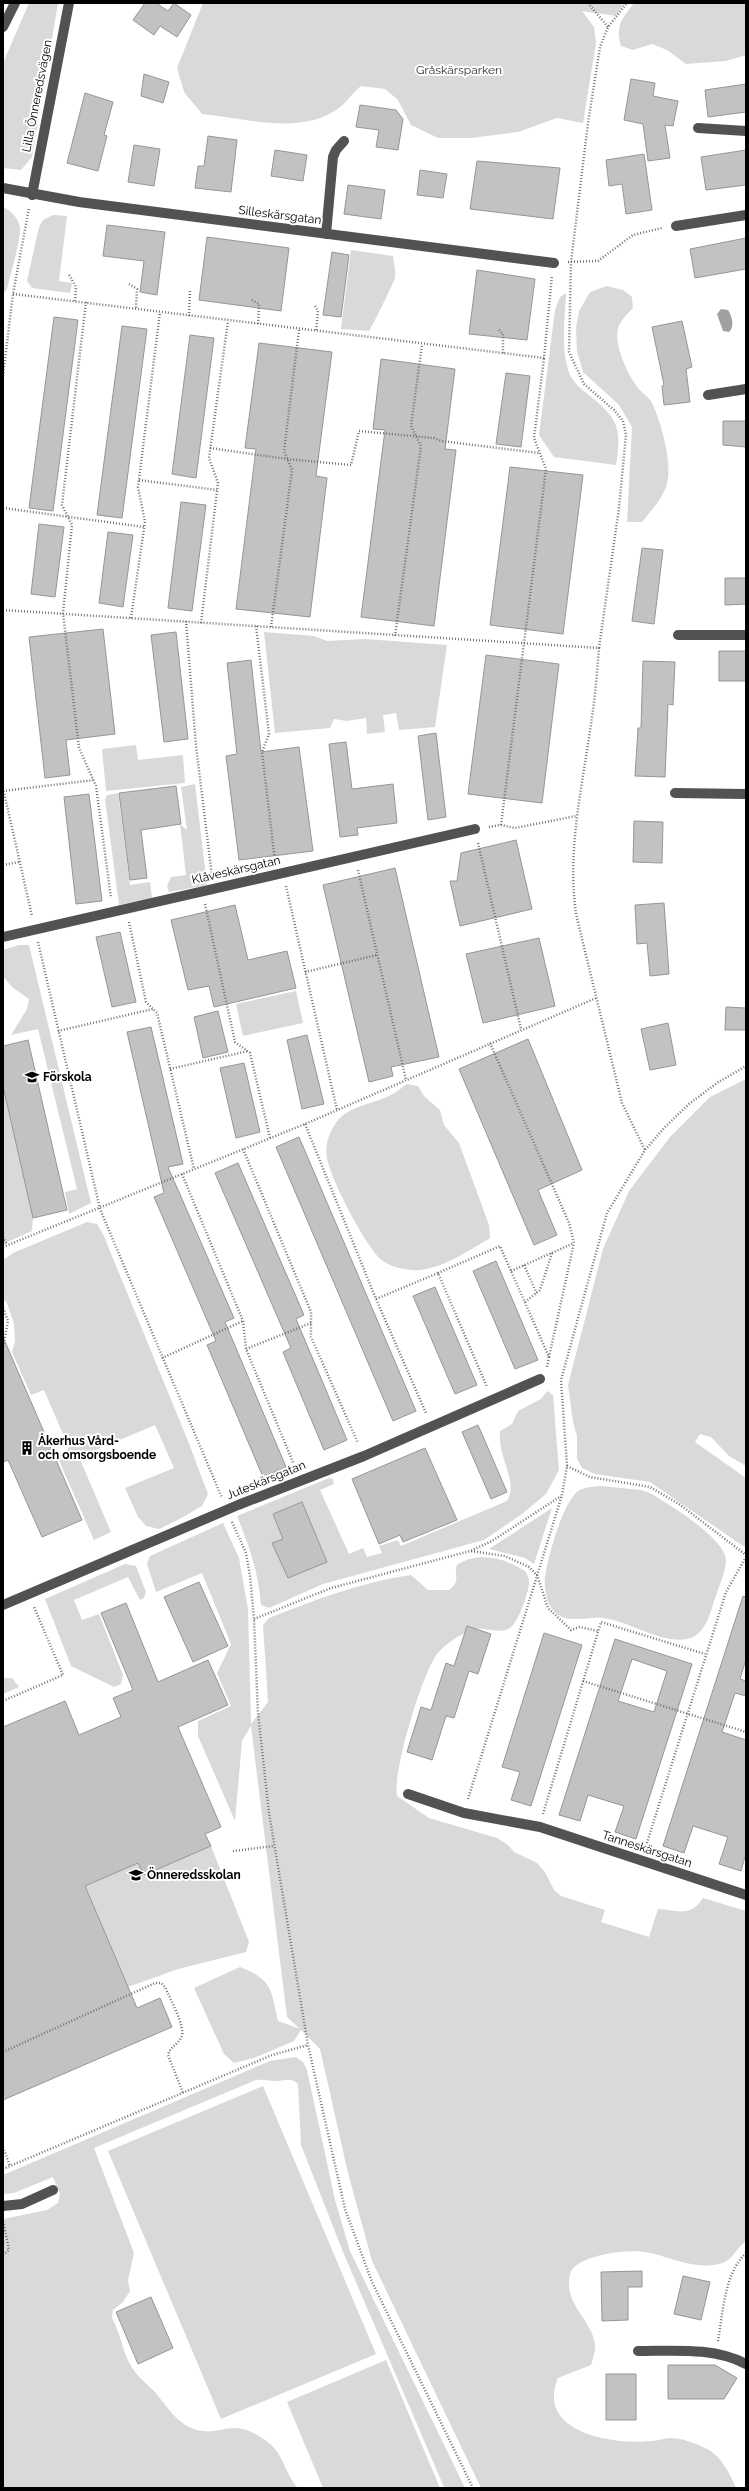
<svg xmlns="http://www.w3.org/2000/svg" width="749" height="2491" font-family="Raleway,sans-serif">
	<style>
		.green { fill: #d9d9d9 }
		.water { fill: #a0a0a0 }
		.building { fill: #c2c2c2; stroke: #969696; fill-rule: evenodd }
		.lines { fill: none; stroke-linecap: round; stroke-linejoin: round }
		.path { stroke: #747474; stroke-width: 2.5; stroke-dasharray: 1 2; stroke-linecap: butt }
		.minor { stroke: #525252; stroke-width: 10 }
		.labels { text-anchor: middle; stroke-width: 4; stroke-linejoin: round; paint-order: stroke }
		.park-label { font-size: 12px; fill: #303030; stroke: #fff }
		.street-label { font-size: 12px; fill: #000; stroke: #fff }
		.poi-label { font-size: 12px; font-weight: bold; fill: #000; stroke: #fff; text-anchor: start }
	</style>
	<rect width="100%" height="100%" fill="#fff"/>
	<path class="green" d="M29,3H58L32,157L21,170L3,168V63Z
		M203,3H625L616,16L582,11L594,27L596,43L583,123L557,118L518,132L471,138H438L411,125L398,100L385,89L361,86C353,92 347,102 339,108C302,136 245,118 202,114L184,92L177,68Z
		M634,3H746V55L726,61L686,64L667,50L652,44L633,50L621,46C615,26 622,19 634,3Z
		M3,207C11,210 19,219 20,228C21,239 10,276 7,289L3,294Z
		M53,215L67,216L59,281L72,283L70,293L32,288L27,281L39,227L43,220Z
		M351,250L393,256C394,263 396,271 395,278C394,282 372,327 369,331L341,329Z
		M607,286L623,290L632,297L633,308C628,313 620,321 618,328C614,346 627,373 638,388C642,393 649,397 652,403C661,421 674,468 666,487C661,500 651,511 642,522H627L632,427L619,405L583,372L577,351L576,328L579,311L590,292Z
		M566,293C565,320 560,350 570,375C574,383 582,390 589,395C618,419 622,427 616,465L554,457L539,435L555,310L560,297Z
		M264,632L314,636L327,641L365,639L447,645L435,727L399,730L396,713L383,715L385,732L367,734L366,718L347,721L334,719L330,728L275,733Z
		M136,745L138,760L183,755L185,783L106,791L102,749Z
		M195,784L207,885L169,892L167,886L171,877L186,875L180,824L187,830L181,787Z
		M118,793L130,885L150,882L152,898L119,905L105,799L107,795Z
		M19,945H29L91,1203L69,1214L65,1192L77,1189L38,1029L11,1035L27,1009L29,999L12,987L3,976V950Z
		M296,991L303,1023L243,1036L236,1004Z
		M746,1079V1466L729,1456L711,1437L700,1434L695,1442L746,1478V1548L650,1482L595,1474L582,1468L577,1459V1436L573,1422L568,1385L603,1249L629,1191L670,1137L710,1097Z
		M407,1084L418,1086L424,1096L440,1110L444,1125L459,1143L489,1225L490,1238C468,1251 438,1272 412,1270C402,1269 391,1267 383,1261C367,1250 330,1178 327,1158C325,1147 328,1135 334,1126C345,1106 370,1105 389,1096C395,1093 401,1088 407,1084Z
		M3,1086L33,1218L32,1231L3,1244Z
		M87,1222L97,1224L103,1234L188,1441L208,1494L202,1506L176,1521L159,1529L146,1526L138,1517L125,1488L174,1468L155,1425L79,1457L111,1532L94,1540L57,1456L69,1448L44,1390L31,1395L12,1352L15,1341L14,1324L7,1303L3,1299V1260L13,1253Z
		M547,1391L553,1395L559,1470L546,1494L522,1514L484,1540L323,1584L269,1608L261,1605C258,1571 250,1548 237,1516L329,1478L333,1479L334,1484L320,1490L349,1554L363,1548L367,1557L382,1553L379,1546L398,1540L401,1546L507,1501C519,1483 497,1456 500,1431L512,1424L518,1411L541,1399Z
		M600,1486L641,1490L652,1494C671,1506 723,1537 726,1559C727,1570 715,1596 712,1608C708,1621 701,1637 687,1639C661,1644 629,1621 603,1618C586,1616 567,1625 554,1611C546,1603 544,1587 545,1576C548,1557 562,1505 577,1492C583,1487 592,1487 600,1486Z
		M552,1508L534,1564L525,1558L489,1549Z
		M223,1523L239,1558L248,1609L251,1724L268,1702L263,1625L269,1618C315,1600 361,1582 411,1575L428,1590H449C462,1580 453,1576 457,1565C478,1551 506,1558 526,1572C527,1574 529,1578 529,1581C530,1590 518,1623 510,1628C498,1636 482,1624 469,1631C458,1636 444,1645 437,1654C422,1674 392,1774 397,1796L429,1818L497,1838L508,1845L514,1852L537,1863L545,1872L554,1890L561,1896L605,1910L601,1922L649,1937L658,1909C678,1910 690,1918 703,1898L746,1911V2241C736,2248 732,2262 719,2264C691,2270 670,2256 645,2252C628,2249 575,2255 570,2274C563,2304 591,2318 595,2344C596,2350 593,2358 591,2365L558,2378C535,2433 614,2445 652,2441C658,2441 664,2438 670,2438C681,2438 695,2443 705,2448C720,2454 730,2474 736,2488H481L372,2261L348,2173L320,2049L301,2030L294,2041L254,2058L234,2063L224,2054L194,1988L240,1967C273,1980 271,1990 278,2021L300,2029L287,2017L251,1726L242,1741L235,1821L198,1736V1721L231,1706L217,1673L231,1644L202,1573L156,1592L147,1564L150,1556Z
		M125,1564L136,1566L146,1592L144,1598L140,1600L128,1577L74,1600L82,1620L99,1614L123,1675L121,1684L114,1687L71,1666L45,1599Z
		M3,1678H12L19,1687L3,1694Z
		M211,1846L249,1942L246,1952L178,1969L128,1987L85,1886L138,1863L144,1875Z
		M296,2057L303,2062L307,2070L335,2200L350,2251L465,2488L444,2487L343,2252L301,2145L298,2084C290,2077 286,2081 276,2081C270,2081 263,2079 256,2080L94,2148L134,2253L128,2280L130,2291L123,2302L113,2310L112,2318C121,2334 123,2355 133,2369C138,2377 147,2384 154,2391C168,2407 179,2428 202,2431C214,2433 224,2428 235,2428C247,2428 260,2436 269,2443C284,2455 285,2474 298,2488H3V2219L47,2210L58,2203L60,2194L53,2177L14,2193L3,2194V2175L270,2061Z
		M263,2086L376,2354L221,2419L108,2151Z
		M386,2360L440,2488H323L287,2402Z"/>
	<path class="water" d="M721,309L728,310C732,316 735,327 729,332L723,331L717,314Z"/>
	<path class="building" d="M145,3H156L168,11L174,3L191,15L177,37L160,26L154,35L133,20Z
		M144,74L169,82L163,103L141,96Z
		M631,79L655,83L653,96L678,101L673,126L665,125L670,158L648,161L643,124L624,120Z
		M746,84V112L708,117L705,90Z
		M85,93L113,102L104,135L107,136L98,171L67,163Z
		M360,105L396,110L403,119L398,150L376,147L379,130L356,127Z
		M208,136L237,140L231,192L195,188L198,166H204Z
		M134,145L160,149L154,186L128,182Z
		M275,150L307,155L303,181L271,176Z
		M746,150V185L706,190L701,157Z
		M644,154L652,210L626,214L622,184L609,186L606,160Z
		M477,161L560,168L553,219L470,209Z
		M420,170L447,174L443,198L417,195Z
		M348,185L385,190L381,219L344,214Z
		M107,225L165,232L157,295L140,292L144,261L103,256Z
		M207,237L289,248L281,311L199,300Z
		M746,238V269L695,278L690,249Z
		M332,252L349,255L341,317L323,315Z
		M477,270L535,279L527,340L469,334Z
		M54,317L78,320L53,511L29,508Z
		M682,321L692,367L686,369L690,402L664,405L662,386L664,385L652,327Z
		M122,326L147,329L122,518L97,515Z
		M190,335L214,338L196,478L172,474Z
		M259,343L332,352L316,476L327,478L310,617L236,609L256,449L245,448Z
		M381,359L455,369L445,449L456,450L434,626L361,617L385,430L373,429Z
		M506,373L530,376L521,447L496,444Z
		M723,421H746V447L723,445Z
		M510,467L583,475L563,634L490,625Z
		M181,502L206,505L192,611L168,608Z
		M39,524L64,527L55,597L31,594Z
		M108,532L133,535L123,607L99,603Z
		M642,548L663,550L654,624L632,621Z
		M725,578H746V604L725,605Z
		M103,629L115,734L66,740L70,775L45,778L29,637Z
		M176,632L188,739L164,742L151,635Z
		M719,651H746V681H719Z
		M486,655L559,664L542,803L468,794Z
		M251,660L261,752L299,747L313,851L239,860L226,756L237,754L227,663Z
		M643,661L675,662L673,705L668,704L665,777L635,776L638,728H641Z
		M436,733L446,817L428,820L418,736Z
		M346,742L352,789L393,784L397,823L357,828L358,835L340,837L329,744Z
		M176,786L181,824L141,830L147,878L130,880L119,793Z
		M89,794L102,901L76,904L64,797Z
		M634,821L663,822L662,863L633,862Z
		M516,840L532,909L460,926L450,881H457L461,853Z
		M395,868L439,1057L391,1067L393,1076L369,1082L323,885Z
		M664,903L669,974L650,976L647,943L637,944L635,905Z
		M235,905L248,960L287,951L296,988L214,1007L209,986L188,990L171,920Z
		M120,932L136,1002L112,1007L96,937Z
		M539,938L555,1006L483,1023L466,954Z
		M726,1007L746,1008V1030H725Z
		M218,1011L228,1052L203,1058L194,1017Z
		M668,1023L676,1065L650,1070L641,1029Z
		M151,1027L183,1164L168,1167L234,1318L225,1322L286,1467L263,1477L207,1345L216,1341L154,1197L164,1193L127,1032Z
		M307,1035L324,1104L302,1109L287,1040Z
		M528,1039L582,1170L538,1190L557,1235L534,1245L459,1069Z
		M28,1040L67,1210L33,1218L3,1086V1046Z
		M244,1063L260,1132L236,1138L220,1068Z
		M299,1137L416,1411L393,1421L276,1147Z
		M238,1163L304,1315L296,1319L347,1440L324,1450L283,1352L291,1348L215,1173Z
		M496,1261L538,1360L515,1369L473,1271Z
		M435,1287L477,1385L455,1394L413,1296Z
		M3,1337L82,1520L42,1537L8,1460L3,1462Z
		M478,1425L507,1492L491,1499L462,1432Z
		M425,1448L457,1520L403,1542L400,1535L379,1544L352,1479Z
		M302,1502L327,1562L288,1578L272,1543L283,1539L273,1514Z
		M199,1582L228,1646L193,1662L164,1597Z
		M743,1596L746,1597V1659L740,1679L746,1681V1696L735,1693L722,1732L746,1740V1853L741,1871L719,1864L728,1837L693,1826L684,1853L663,1846Z
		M126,1603L158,1682L208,1660L228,1705L178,1727L221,1827L205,1834L211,1846L144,1875L138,1863L85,1886L137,2008L160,1998L172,2027L3,2100V1727L65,1701L79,1735L121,1717L113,1698L133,1690L101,1613Z
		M467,1626L491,1634L478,1674L469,1671L454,1718L446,1716L432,1760L407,1752L421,1707L431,1710L446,1663L454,1666Z
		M544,1633L582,1645L531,1806L511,1800L520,1772L502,1767Z
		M615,1639L692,1664L636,1839L615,1832L624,1806L588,1795L580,1821L559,1815ZM632,1659L667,1671L654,1712L618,1701Z
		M642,2271V2287H628V2320L602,2321L601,2272Z
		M683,2276L710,2282L701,2320L674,2314Z
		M151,2297L173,2348L138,2364L116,2312Z
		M668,2365H715L737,2378L724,2399H668Z
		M606,2374H636V2420H606Z"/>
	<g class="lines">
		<path class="path" d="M588,3L608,27
			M568,262L598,261L633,235L662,228
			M69,275L76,287L75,301
			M129,284L137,289L136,309
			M13,294L544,358L552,276
			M252,300L259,304L258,324
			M86,302L62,505L72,525L63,613L79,748L96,786L111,898
			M315,306L318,311L316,332
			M189,316L190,291
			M499,330L503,334V354
			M3,376L13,294L29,208
			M210,448L287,459L351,465L359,431L434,438L441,441L539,453
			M139,480L217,490
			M3,508L144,527
			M3,610L599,648C597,673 595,699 591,724C582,788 567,850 576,914L622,1103L645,1150
			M131,618L145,522L138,487L160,312
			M186,621L196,746L212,876
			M201,623L218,483L209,458L228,321
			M256,626L269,734L262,752L275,861
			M271,627L292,470L284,451L299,330
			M395,636L421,446L411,426L422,345
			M599,648L619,508L626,435L623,421L614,410L584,384L569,352L571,262L588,123L600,47L608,27L627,3
			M3,788L32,916
			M3,791L94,780
			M501,825L546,469L534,438L544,358
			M489,827L501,825L515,828L576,816
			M478,843L521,1029
			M3,865L19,862
			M358,870L406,1080
			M286,886L337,1110
			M205,904L235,1042L250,1053L270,1138
			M129,922L146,1002L157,1013L194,1169
			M38,942L100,1209L222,1498
			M305,972L377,955
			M58,1031L153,1009
			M490,1043L569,1223L574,1243L549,1357
			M170,1069L248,1051
			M305,1124L376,1299L426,1413
			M243,1149L311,1312V1337L358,1443
			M182,1174L243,1321L246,1349L295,1467
			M3,1237L7,1245
			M3,1247L305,1124L596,998
			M524,1265L537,1294
			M511,1271L574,1243
			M438,1273L500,1246L549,1357L547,1367
			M376,1299L438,1273L487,1387
			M525,1302L540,1290L552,1253
			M3,1308L8,1321L3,1347
			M246,1349L311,1323
			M162,1358L243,1321
			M567,1466L590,1477L650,1487L679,1504L746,1555
			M232,1522L246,1553L250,1576L254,1619L258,1713L269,1813L308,2045L345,2209L372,2282L473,2488
			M471,1551L505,1556L529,1567L537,1575L548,1608L571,1630L580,1627L598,1631
			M254,1619L331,1588L470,1551L492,1541L561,1496
			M583,1681L746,1732
			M3,1701L63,1675L34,1607
			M468,1799L562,1495L567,1466L561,1380L607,1213L645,1150L666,1126L689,1104L717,1083L746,1066
			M543,1814L601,1622L705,1654
			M646,1846L726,1592L746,1557
			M233,1851L274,1846
			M3,2052L155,1983H161L165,1987C169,1997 187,2028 181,2038C177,2045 170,2047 168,2055L183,2093
			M3,2147L10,2166
			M3,2169L272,2055L308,2045
			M3,2255L9,2250L3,2220
			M718,2341C723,2313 724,2274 746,2253"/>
		<path class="minor" d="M3,27L15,3
			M698,128L746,131
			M3,188L79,202L554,263
			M32,195L69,3
			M676,226L746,215
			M326,234L333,157L336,150L344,141
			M708,395L746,389
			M678,635H746
			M675,793L746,794
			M3,937L475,829
			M3,1605L238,1505L364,1456L540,1379
			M408,1794L464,1813L540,1827L746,1895
			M3,2206L22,2204L53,2190
			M638,2351C674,2351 714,2347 746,2364"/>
	</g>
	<defs>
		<symbol id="school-bare" viewBox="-9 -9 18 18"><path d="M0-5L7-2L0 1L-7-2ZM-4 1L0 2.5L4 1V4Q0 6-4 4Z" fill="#000" stroke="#fff" stroke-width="2.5" paint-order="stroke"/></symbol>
		<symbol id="building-bare" viewBox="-9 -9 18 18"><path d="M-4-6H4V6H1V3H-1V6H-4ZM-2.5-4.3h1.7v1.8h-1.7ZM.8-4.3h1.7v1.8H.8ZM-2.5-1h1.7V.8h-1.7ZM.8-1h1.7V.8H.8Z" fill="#000" stroke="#fff" stroke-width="2.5" paint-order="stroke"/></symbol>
	</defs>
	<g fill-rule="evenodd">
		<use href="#school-bare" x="22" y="1067" width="20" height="20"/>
		<use href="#building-bare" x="17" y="1438" width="20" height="20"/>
		<use href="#school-bare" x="126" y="1865" width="20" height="20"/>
	</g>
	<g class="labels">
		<g class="park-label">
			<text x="459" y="74">Gråskärsparken</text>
		</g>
		<g class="street-label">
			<text transform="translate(37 96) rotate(-79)" y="4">Lilla Önneredsvägen</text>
			<text transform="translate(280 215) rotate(7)" y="4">Silleskärsgatan</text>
			<text transform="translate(236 870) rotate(-13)" y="4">Klåveskärsgatan</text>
			<text transform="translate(266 1480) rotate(-22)" y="4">Juteskärsgatan</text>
			<text transform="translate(647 1849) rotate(18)" y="4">Tanneskärsgatan</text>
		</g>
		<g class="poi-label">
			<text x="43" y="1081">Förskola</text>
			<text x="38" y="1445">Åkerhus Vård-<tspan x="38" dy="14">och omsorgsboende</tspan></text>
			<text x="147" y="1879">Önneredsskolan</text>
		</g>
	</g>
	<rect width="749" height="2491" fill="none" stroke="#000000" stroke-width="8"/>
</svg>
